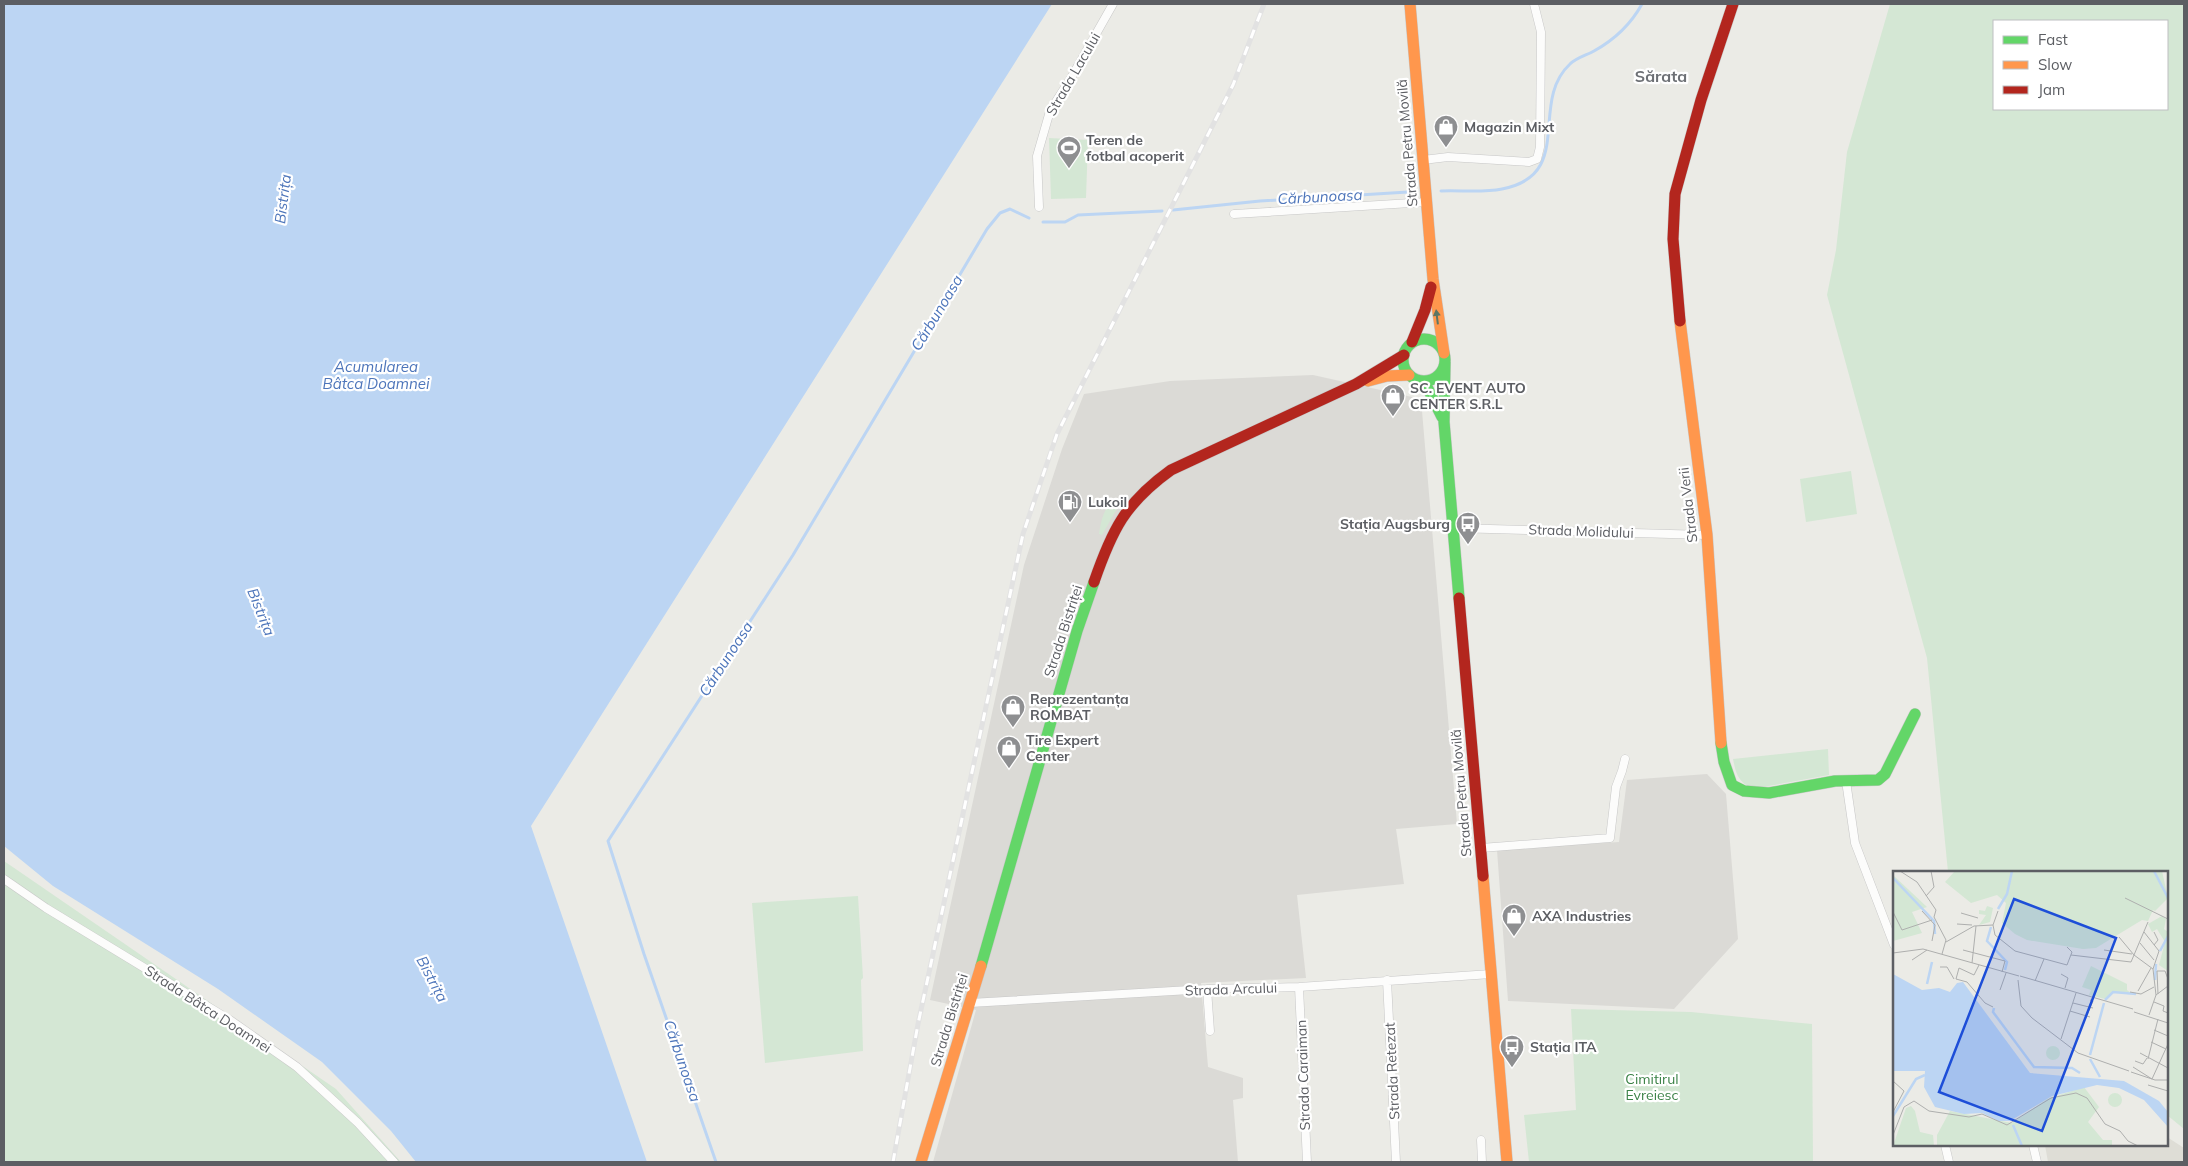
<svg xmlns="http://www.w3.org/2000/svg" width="2188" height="1166" font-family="Mulish,sans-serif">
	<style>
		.industrial { fill: #dbdad6 }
		.education { fill: #deddd6 }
		.green { fill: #d4e7d4; fill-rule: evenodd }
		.water { fill: #bcd5f3 }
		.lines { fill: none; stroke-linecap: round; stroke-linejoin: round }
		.stream { stroke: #bcd5f3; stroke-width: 3 }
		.street-casing { stroke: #c7c7c7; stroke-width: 9 }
		.fast-casing { stroke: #c8c8c8; stroke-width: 12 }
		.slow-casing { stroke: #c8c8c8; stroke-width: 12 }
		.jam-casing { stroke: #c8c8c8; stroke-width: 12 }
		.street { stroke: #fcfcfb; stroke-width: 8 }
		.fast { stroke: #63d668; stroke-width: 11 }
		.slow { stroke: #ff974d; stroke-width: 11 }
		.jam { stroke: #b3261e; stroke-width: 11 }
		.rail-casing { stroke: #e2e2e2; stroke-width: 5 }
		.rail { stroke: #fff; stroke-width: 3; stroke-dasharray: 9; stroke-linecap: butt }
		.oneway { fill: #5d7664 }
		.labels { text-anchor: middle; stroke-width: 4.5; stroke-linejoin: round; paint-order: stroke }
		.street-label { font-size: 14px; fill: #5c5e63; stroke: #fff }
		.poi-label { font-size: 14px; font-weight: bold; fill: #5c5e63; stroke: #fff; text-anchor: start }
		.park-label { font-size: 14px; fill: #3b8247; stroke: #fff }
		.water-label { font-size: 15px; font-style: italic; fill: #4d75ba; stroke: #fff }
		.quarter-label { font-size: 16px; font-weight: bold; fill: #6d7075; stroke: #fff }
		.inset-river { fill: none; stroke: #bcd5f3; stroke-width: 2.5 }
		.inset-road { fill: none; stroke: #aeafae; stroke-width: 1 }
		.view { fill: #1d4ed8; fill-opacity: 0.15; stroke: #1d4ed8; stroke-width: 2.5 }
		.inset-edge { fill: none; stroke: #5c5e63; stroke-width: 2.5 }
	</style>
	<rect width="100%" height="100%" fill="#ebebe6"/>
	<path class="industrial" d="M1313,375L1421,399L1457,824L1396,829L1404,884L1297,895L1306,978L1201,983L1208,1067L1243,1078V1098L1233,1100L1238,1162H933L976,1010L930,1000L1024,565L1062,449L1084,394L1170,381Z
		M1707,774L1726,794L1738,939L1674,1009L1508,1001L1497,850L1619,842L1627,780Z"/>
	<path class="education" d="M2167,1137L2184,1148V1162H2048L2045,1145H2167Z"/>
	<path class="green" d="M1890,4H2184V1129L2167,1115V872H1948L1927,658L1827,295L1836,250L1847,152ZM2167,21V109H1994V21Z
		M1049,138L1088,140L1086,198L1051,199Z
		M1851,471L1857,514L1806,522L1800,479Z
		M1115,501L1119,505L1102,535L1099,534C1101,522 1103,507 1115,501Z
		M1828,749L1829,775L1752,789C1738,781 1736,774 1733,759Z
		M4,861L336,1089L401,1162H4Z
		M858,896L863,978L861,980L863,1051L765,1063L752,903Z
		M1571,1009L1691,1012L1812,1024L1813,1162H1529L1524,1115L1576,1110Z"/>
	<path class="water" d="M4,4H1052L531,826L647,1162H416L391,1131L322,1062L218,989L53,886L4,846Z"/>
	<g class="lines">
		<path class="stream" d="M1441,191C1460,190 1482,193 1502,189C1576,175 1528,103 1570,64C1576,58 1587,55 1594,51C1614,40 1631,24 1642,4
			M1173,210L1260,201L1408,192
			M1043,222H1065L1078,215L1162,211
			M716,1162L644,954L608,841L793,555L987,229L1000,213L1010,209L1029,218"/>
		<defs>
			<path id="street" d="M1423,160L1448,157L1529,162L1537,159L1540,147L1541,32L1534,4
				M1039,207L1037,156L1050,111L1071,78L1113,4
				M1234,214L1427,202
				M1454,528L1707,535
				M1846,781L1855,843L1894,945
				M1481,848L1610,838L1616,787L1622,771L1625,759
				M4,879L46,908L230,1020L297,1067L358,1123L394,1162
				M1387,980L1396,1162
				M1299,987L1307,1162
				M1207,989L1210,1031
				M970,1003L1207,989L1299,987L1491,974
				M1481,1140L1482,1162
				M1945,1145L1949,1162
				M2033,1145L2037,1162"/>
			<path id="fast" d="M1403 360a21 21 0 1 1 42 0a21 21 0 1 1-42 0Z
				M1445,362L1444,422L1459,598
				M1424,381L1442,417
				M1721,743L1724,762L1732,785L1744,791L1769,793L1835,781L1878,780L1885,774L1915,714
				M981,966L1077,631L1094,582"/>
			<path id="slow" d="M1410,4L1433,279L1444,353
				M1680,321L1707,535L1721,743
				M1368,381L1387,376L1409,375
				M1483,876L1507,1162
				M921,1162L981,966"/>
			<path id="jam" d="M1680,321L1673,239L1675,194L1701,100L1733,4
				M1412,342L1425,310L1431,287
				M1094,582C1112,530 1125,503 1171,470L1356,384L1404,355
				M1459,598L1483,876"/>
		</defs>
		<use href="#street" class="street-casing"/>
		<use href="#fast" class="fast-casing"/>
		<use href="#slow" class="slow-casing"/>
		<use href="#jam" class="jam-casing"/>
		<use href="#street" class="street"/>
		<use href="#fast" class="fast"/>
		<use href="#slow" class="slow"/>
		<use href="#jam" class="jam"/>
		<defs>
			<path id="rail" d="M893,1162L918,1024L1023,534L1057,434L1233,85L1264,4"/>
		</defs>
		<use href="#rail" class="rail-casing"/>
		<use href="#rail" class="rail"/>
	</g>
	<defs><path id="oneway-solid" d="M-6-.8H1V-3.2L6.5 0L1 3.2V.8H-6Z" transform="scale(1.25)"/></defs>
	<use class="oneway" href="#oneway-solid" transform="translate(1437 317) rotate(-97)"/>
	<defs>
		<symbol id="shop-pin" viewBox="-11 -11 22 30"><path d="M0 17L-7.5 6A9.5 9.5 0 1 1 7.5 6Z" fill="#8e8f91" stroke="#fff"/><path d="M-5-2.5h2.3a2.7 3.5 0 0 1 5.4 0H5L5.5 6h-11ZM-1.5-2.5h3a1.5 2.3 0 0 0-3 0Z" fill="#fff"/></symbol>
		<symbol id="stadium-pin" viewBox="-11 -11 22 30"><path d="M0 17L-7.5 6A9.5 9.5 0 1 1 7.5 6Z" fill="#8e8f91" stroke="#fff"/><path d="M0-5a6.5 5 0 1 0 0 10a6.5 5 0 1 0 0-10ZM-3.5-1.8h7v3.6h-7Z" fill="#fff"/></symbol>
		<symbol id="fuel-pin" viewBox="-11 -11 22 30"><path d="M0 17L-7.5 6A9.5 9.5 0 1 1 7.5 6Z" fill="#8e8f91" stroke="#fff"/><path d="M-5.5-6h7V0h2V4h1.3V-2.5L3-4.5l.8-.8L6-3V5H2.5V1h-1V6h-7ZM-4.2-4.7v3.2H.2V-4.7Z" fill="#fff"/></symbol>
		<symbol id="bus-pin" viewBox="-11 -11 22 30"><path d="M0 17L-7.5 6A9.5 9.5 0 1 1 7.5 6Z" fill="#8e8f91" stroke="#fff"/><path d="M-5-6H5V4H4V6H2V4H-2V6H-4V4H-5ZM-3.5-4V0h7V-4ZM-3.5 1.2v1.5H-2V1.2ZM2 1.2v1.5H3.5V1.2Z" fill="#fff"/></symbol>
	</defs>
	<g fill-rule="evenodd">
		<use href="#shop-pin" x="1432" y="113" width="28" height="38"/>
		<use href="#stadium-pin" x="1055" y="134" width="28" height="38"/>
		<use href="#shop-pin" x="1379" y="382" width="28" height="38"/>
		<use href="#fuel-pin" x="1056" y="488" width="28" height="38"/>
		<use href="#bus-pin" x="1454" y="510" width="28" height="38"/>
		<use href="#shop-pin" x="999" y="693" width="28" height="38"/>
		<use href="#shop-pin" x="995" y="734" width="28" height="38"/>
		<use href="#shop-pin" x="1500" y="902" width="28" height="38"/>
		<use href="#bus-pin" x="1498" y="1033" width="28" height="38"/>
	</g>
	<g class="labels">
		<g class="street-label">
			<text transform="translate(1073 74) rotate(-60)" y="5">Strada Lacului</text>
			<text transform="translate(1407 143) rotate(-95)" y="5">Strada Petru Movilă</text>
			<text transform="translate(1688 505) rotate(-97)" y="5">Strada Verii</text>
			<text transform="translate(1581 531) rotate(2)" y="5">Strada Molidului</text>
			<text transform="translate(1063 631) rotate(-72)" y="5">Strada Bistriței</text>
			<text transform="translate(1461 793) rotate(-95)" y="5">Strada Petru Movilă</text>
			<text transform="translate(1231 989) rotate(-2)" y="5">Strada Arcului</text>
			<text transform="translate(208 1009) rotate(33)" y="5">Strada Bâtca Doamnei</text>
			<text transform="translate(949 1020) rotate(-73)" y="5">Strada Bistriței</text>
			<text transform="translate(1392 1071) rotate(-93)" y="5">Strada Retezat</text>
			<text transform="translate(1303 1075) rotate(-92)" y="5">Strada Caraiman</text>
		</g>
		<g class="poi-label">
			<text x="1464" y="132">Magazin Mixt</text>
			<text x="1086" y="145">Teren de<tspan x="1086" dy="16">fotbal acoperit</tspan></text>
			<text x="1410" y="393">SC. EVENT AUTO<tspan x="1410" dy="16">CENTER S.R.L</tspan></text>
			<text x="1088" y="507">Lukoil</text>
			<text x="1450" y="529" text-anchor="end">Stația Augsburg</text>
			<text x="1030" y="704">Reprezentanța<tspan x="1030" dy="16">ROMBAT</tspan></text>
			<text x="1026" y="745">Tire Expert<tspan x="1026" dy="16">Center</tspan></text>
			<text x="1532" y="921">AXA Industries</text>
			<text x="1530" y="1052">Stația ITA</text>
		</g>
		<g class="park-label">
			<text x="1652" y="1084">Cimitirul<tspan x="1652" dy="16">Evreiesc</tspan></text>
		</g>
		<g class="water-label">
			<text transform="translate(1320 197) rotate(-3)" y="5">Cărbunoasa</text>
			<text transform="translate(283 199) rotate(-83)" y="5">Bistrița</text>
			<text transform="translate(937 313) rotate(-59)" y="5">Cărbunoasa</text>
			<text x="376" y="372">Acumularea<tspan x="376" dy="17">Bâtca Doamnei</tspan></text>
			<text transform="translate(261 612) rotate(68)" y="5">Bistrița</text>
			<text transform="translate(726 659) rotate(-57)" y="5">Cărbunoasa</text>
			<text transform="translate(432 979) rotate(62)" y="5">Bistrița</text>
			<text transform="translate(682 1061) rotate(71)" y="5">Cărbunoasa</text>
		</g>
		<g class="quarter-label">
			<text x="1661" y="82">Sărata</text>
		</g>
	</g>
	<g transform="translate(1893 871)">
		<rect width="275" height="275" fill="#ebebe6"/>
		<path d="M62,0H269L275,27L262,40L260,39L255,50L249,49L203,77L190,78L134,69L122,63L109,52L113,32L104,24L78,32L52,11ZM0,4L34,36L19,41L29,62L0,70ZM94,35L100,37L97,51L86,54L93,44L86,43V39L92,40ZM269,45L273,48L271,58L275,61V100L266,94L272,71L264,58L259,61L255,53ZM198,95L234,113V119L238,122L220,121L212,128L196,124L198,119L189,116ZM153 182a7 7 0 1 1 14 0a7 7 0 1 1-14 0ZM191,216L206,236L195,251L210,269H219V275H44V264L57,240L119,252L154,228ZM215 229a7 7 0 1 1 14 0a7 7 0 1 1-14 0ZM18,235L22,240L27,261L40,264L41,275H0L13,237Z" fill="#d4e7d4"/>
		<path d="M0,103L29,119L46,117L57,121L64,112L70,111L137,202L231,210L266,230L275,241V256L251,229L226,217L204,214L159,225L117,250H105L89,242L71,243L42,236L31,216L32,200H0Z" fill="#bcd5f3"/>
		<path class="inset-river" d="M261,0L275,27M0,7L41,50L42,63M105,38L114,23L119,0M98,56L94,70L114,91L112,99M267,80L275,65M262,109L263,93M34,113L39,91M212,129L220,121L243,123M101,137L100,141L141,196L179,197L187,202M197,184L211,132M197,188L207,206M0,245L23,208L32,204M120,254L129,275"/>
		<path class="inset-road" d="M7,0L24,11L43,39M33,25L41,16L38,0M232,27L275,48M43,39L41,46L53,69L49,83M29,40L42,54L39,70M105,40L100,54L102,64L122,80L174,94L179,81L174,76M0,41L9,59L39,49M68,42L85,47M64,53L79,54M251,61L266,80L260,98L263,124M261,61L265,69L261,74M226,66L241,84L260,98M53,71L81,55L100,54M247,72L261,89M70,79L112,90L109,101M211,79L239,83M0,82L30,78L126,105M178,84L238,91L255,51M19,89L34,79M79,92L83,55M86,94L81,104L66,97L63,108L74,111L92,132L100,136M47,96H54L61,108M168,103L175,107L172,117M127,105L240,138M125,109L128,135L139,147L185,182L236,200M142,110L151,88M107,119L113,102M245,120L258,97M237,121L248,123L261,116M265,123L264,100H272L275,108M261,131L271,135L270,140L275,142M180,132L200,137M177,140L197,146M241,141L275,152M194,144L200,130L197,129M256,144L263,124L275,115M261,159L275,165M168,168L183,122M258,171L273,178M247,182L275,197M255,188L265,148M242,190L250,193L254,187M240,196L259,208L275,173M238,201L262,209H275M0,210L11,220L0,241M255,214L275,220M0,264L11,236L21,230L36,240L76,246L89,243L114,254L158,227L183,222L194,227L212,253L227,260L235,270L245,275"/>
		<path class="view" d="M121,28L223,67L149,260L46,221Z"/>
		<rect width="275" height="275" class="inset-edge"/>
	</g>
	<rect width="2188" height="1166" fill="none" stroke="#5c5e63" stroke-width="10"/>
	<rect x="1993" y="20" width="175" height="90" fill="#ffffff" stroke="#bebfc1"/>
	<rect x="2003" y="36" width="25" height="8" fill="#63d668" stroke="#bebfc1"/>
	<text x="2038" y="45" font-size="15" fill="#5c5e63">Fast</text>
	<rect x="2003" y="61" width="25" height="8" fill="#ff974d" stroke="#bebfc1"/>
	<text x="2038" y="70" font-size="15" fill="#5c5e63">Slow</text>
	<rect x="2003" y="86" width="25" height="8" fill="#b3261e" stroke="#bebfc1"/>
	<text x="2038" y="95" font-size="15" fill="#5c5e63">Jam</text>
</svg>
